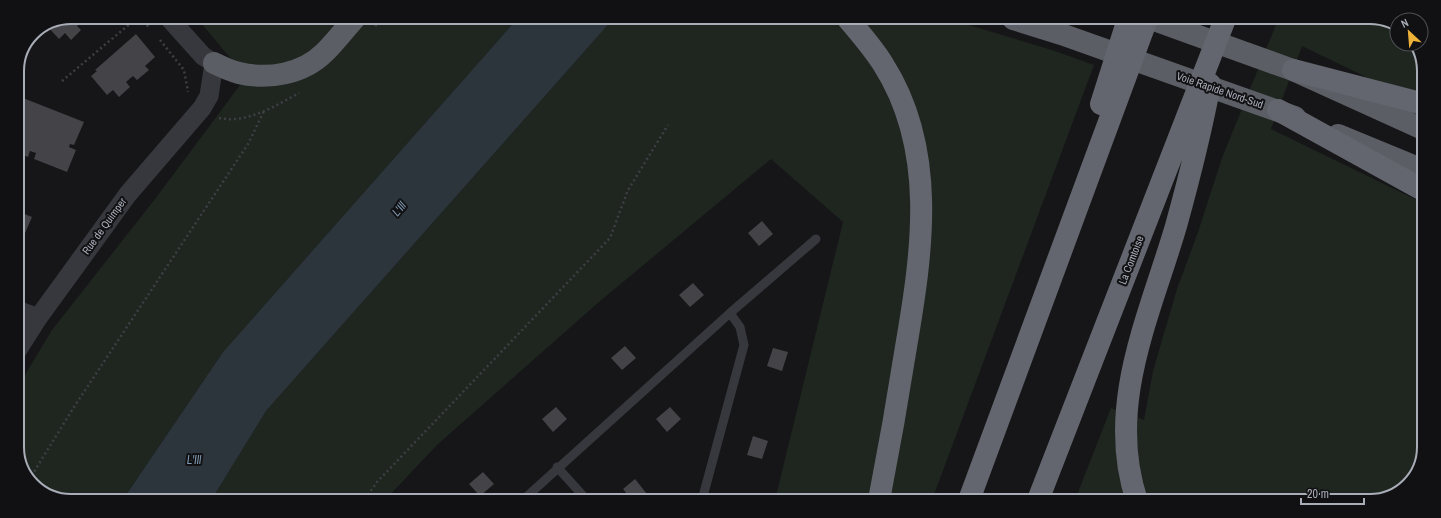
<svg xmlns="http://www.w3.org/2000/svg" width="1441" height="518" font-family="'Archivo Narrow',sans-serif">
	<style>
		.green { fill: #1e261f }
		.water { fill: #2d353c }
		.building { fill: #434348 }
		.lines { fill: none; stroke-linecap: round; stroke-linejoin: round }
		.path { stroke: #3d3f44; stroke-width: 2.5; stroke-dasharray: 2 3; stroke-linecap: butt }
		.service { stroke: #37383d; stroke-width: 9 }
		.minor { stroke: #37383d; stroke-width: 19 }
		.trunk { stroke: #5b5e65; stroke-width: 22 }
		.motorway { stroke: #63666e; stroke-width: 22 }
		.labels { text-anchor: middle; stroke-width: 4; stroke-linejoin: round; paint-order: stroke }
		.street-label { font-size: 11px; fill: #a9adb8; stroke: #111113 }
		.water-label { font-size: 12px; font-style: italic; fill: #809ab2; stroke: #111113 }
		.rim { fill: none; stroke: #a9adb8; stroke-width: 2 }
	</style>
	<rect width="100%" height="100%" fill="#161618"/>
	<path class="green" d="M196,17L518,18L223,352L124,498H54L28,480L17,451V388L52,330L155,199L246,77Z
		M614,18L949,19L1055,51L1094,65L932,500H775L843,222L771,159L599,302L437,445L386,499H212L266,411Z
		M1278,20H1387L1397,27V44H1415L1424,67V105L1302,46L1271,129L1423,203L1421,464L1403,490L1370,501L1075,500L1111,408L1144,420L1153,371L1177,289L1198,232L1222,158Z"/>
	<path class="water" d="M518,18H614L266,411L212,499L124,498L223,352Z"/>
	<path class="building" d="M71,17H98L90,24L85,19L77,26L81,30L71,40L65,33L59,39L48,27Z
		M136,34L155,57L145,66L149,70L137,80L133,76L126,82L130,87L119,97L113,90L107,95L91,76L97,71L95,70Z
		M18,96L84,122L74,145L70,144L69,147L76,150L67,172L34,159L36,153L30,151L28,157L17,153Z
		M17,211L32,217L22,240L17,238Z
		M762,221L773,234L759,246L748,233Z
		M693,283L704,295L690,307L679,295Z
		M625,346L636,358L622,370L611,358Z
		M773,348L788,352L782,371L767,366Z
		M556,407L567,419L553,432L542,419Z
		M670,407L681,419L667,432L656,419Z
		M753,436L768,441L762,459L747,455Z
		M483,472L494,484L480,496L469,484Z
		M635,479L647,494L641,499H631L623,489Z"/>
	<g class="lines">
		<path class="path" d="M141,17L150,29
			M375,26L383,18
			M160,40L184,70L188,92
			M62,81L138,17
			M219,118C247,124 275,106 299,93
			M29,480L74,407L248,144L264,111
			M365,499L377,482L610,238L628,190L668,125"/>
		<path class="service" d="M557,467L586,499
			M524,499L730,313L816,239
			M702,500L744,345L740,327L730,313"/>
		<path class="minor" d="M17,310L38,318
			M17,351L38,318L128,194L202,108L209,96L214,63L203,56L168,17"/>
		<path class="trunk" d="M1013,19L1061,34L1295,117
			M1151,19L1293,70L1423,129
			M214,63C222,67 231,71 239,73C269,80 303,74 325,52C336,41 345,29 355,18
			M1338,135L1423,170"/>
		<path class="motorway" d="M848,19C860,33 873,48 883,64C938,150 922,253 906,347C898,398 889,449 879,500
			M1293,70L1424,104
			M1101,104L1128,19
			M1278,110L1423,190
			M969,500L1147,19
			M1038,500L1225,19
			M1137,501C1105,406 1150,315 1176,226C1189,179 1201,132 1210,84"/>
	</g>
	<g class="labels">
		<g class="street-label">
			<text transform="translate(1220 90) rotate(19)" y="4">Voie Rapide Nord-Sud</text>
			<text transform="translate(104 226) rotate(-54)" y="4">Rue de Quimper</text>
			<text transform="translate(1131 260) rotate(-69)" y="4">La Comtoise</text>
		</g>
		<g class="water-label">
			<text transform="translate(399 209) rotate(-50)" y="4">L'Ill</text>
			<text x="194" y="464">L'Ill</text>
		</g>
	</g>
	<path d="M0 0H1441V518H0ZM71 24H1370A47 47 0 0 1 1417 71V447A47 47 0 0 1 1370 494H71A47 47 0 0 1 24 447V71A47 47 0 0 1 71 24Z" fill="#111113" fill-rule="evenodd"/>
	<path class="rim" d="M71 24H1370A47 47 0 0 1 1417 71V447A47 47 0 0 1 1370 494H71A47 47 0 0 1 24 447V71A47 47 0 0 1 71 24Z"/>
	<g transform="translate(1409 32) rotate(334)"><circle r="19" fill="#111113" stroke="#4e4f55"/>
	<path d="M0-3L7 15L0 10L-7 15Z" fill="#eeb239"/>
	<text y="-6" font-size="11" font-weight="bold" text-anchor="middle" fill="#a9adb8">N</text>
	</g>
	<path d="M1301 498v6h63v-6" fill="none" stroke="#a9adb8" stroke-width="2"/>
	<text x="1307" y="498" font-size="12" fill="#a9adb8" stroke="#111113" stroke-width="3" paint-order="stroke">20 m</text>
</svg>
